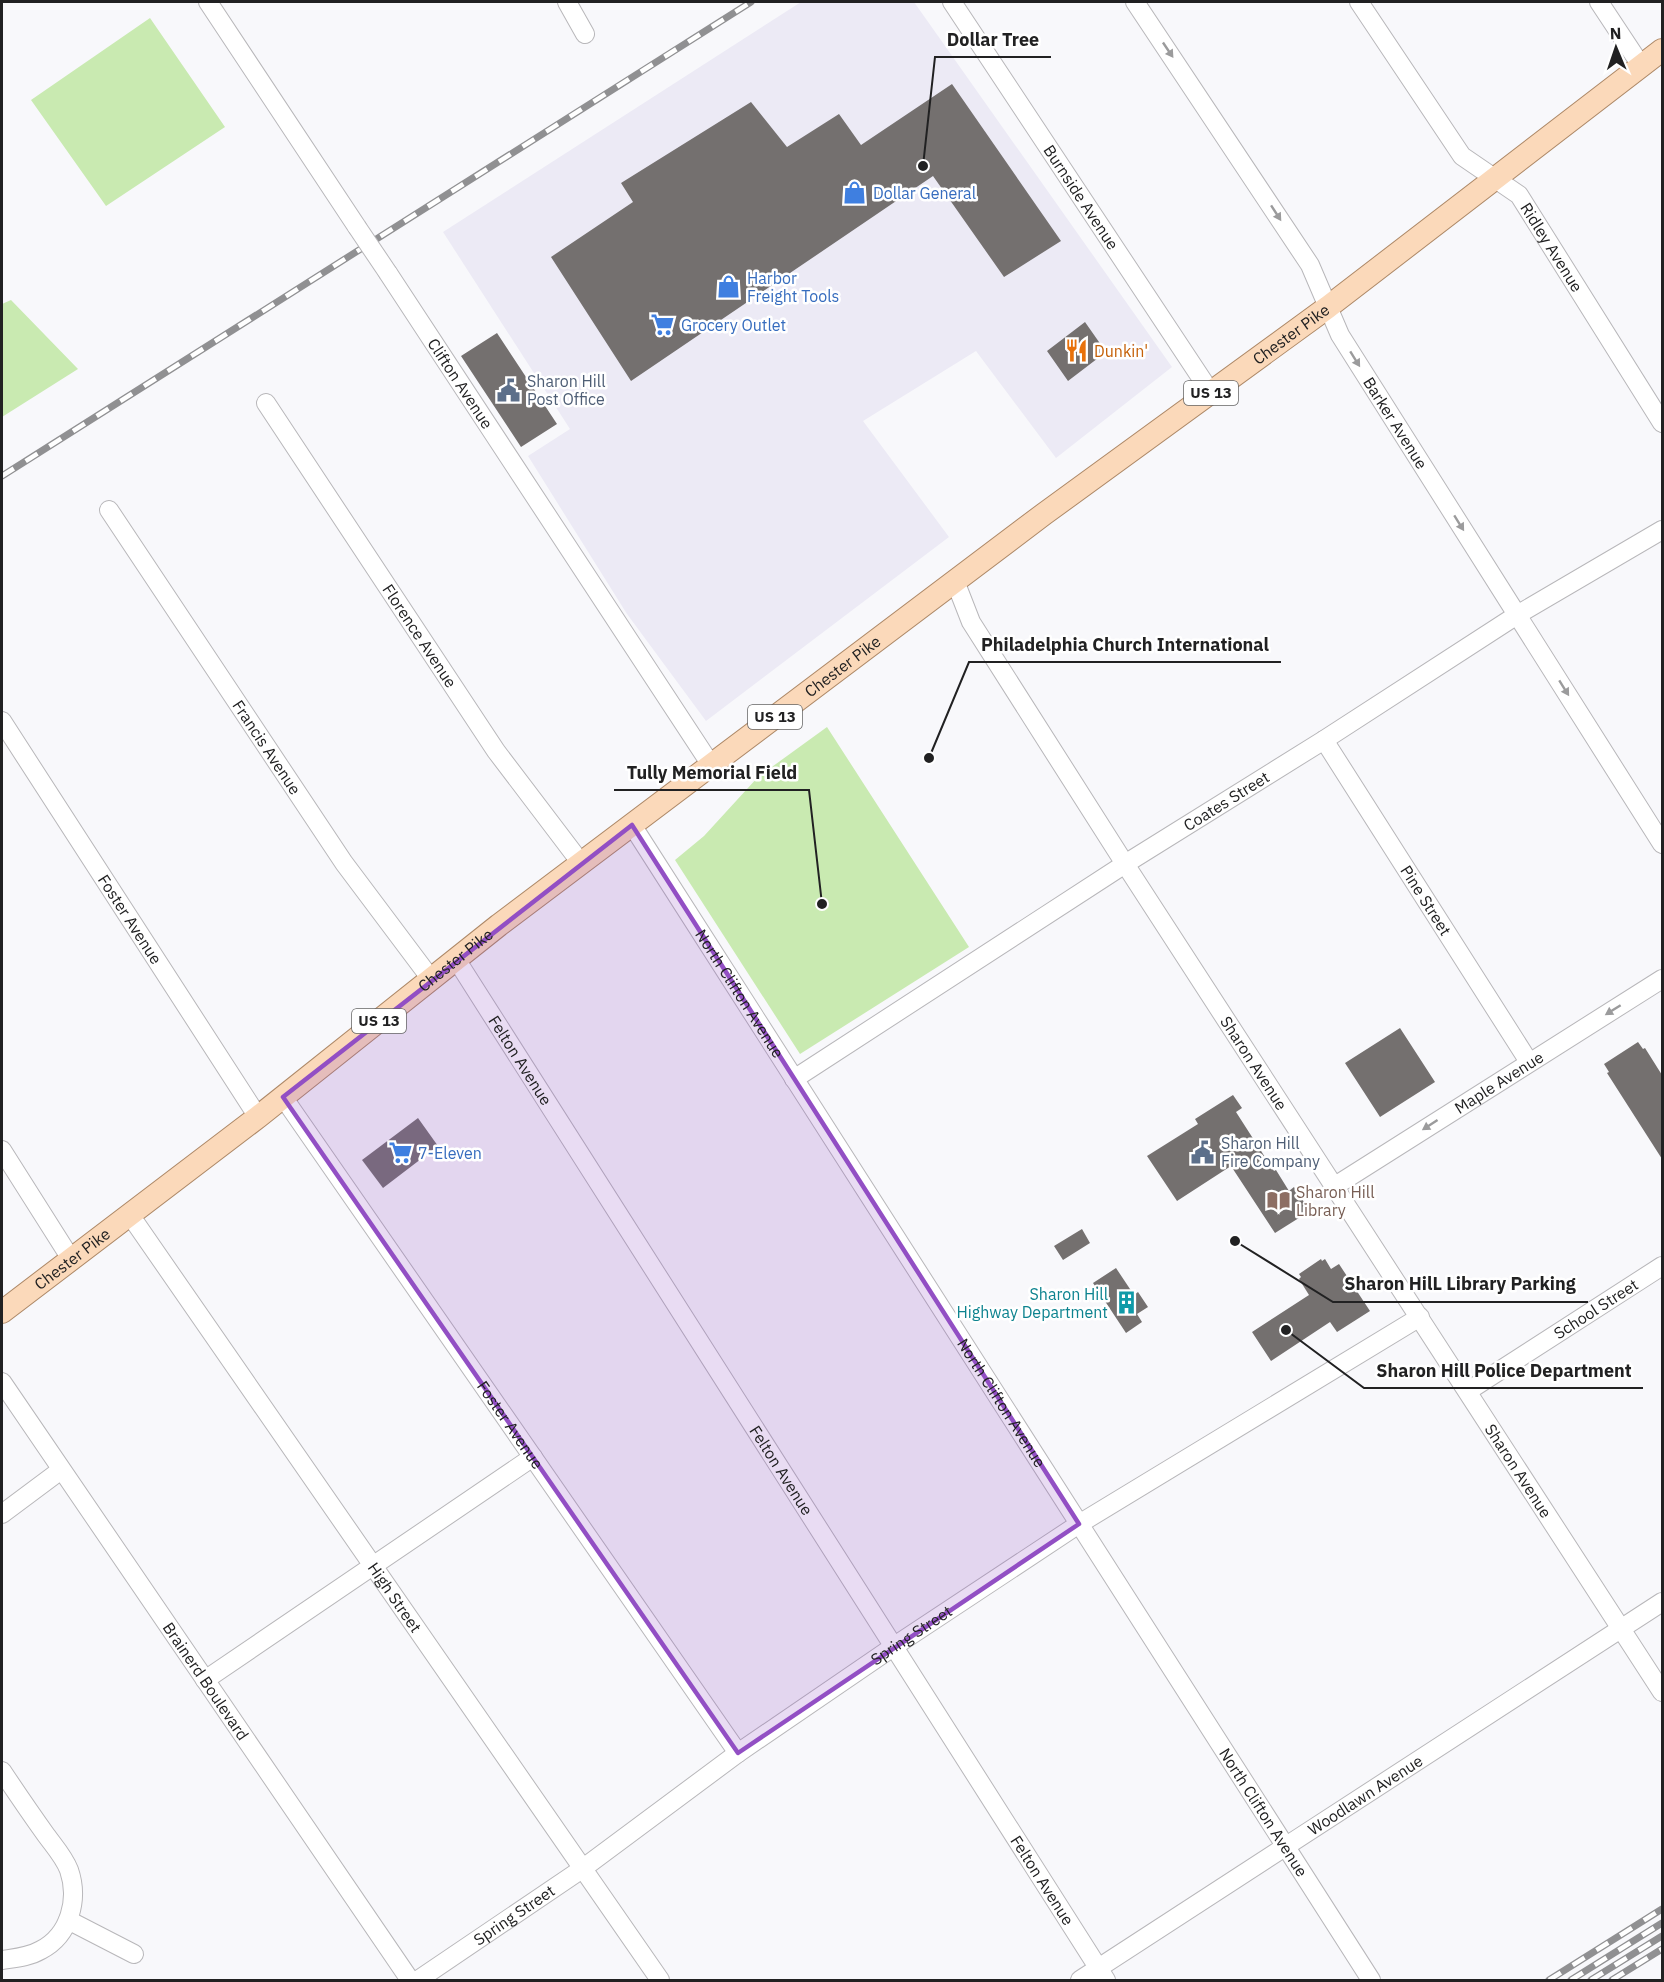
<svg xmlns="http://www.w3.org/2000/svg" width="1664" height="1982" font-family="'IBM Plex Sans',sans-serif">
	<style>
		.built { fill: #eceaf5 }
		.green { fill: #c9eab1 }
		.building { fill: #74706f }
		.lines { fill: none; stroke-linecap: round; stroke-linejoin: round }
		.minor-casing { stroke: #b8b7ba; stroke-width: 20 }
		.major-casing { stroke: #ad8867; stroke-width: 24 }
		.minor { stroke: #fff; stroke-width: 18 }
		.major { stroke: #fbd9ba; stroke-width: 22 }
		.rail-casing { stroke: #909092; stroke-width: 7 }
		.rail { stroke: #fff; stroke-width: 4.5; stroke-dasharray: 14; stroke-linecap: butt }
		.minor-bridge-casing { stroke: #b8b7ba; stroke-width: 20; stroke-linecap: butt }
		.minor-bridge { stroke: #fff; stroke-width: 18 }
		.oneway { fill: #9b9b9c }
		.marked { fill: #924fc4; fill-opacity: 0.2; stroke: #924fc4; stroke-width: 4.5; stroke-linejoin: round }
		.labels { text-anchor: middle; stroke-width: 5; stroke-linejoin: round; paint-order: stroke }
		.shield { fill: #fff; stroke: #646464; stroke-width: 1.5 }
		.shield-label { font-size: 15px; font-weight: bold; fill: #212122 }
		.shop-label { font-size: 16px; fill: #366cbe; stroke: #fff; text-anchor: start }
		.street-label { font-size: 16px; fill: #212122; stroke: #fff }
		.food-label { font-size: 16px; fill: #c56008; stroke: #fff; text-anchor: start }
		.service-label { font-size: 16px; fill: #4e5e75; stroke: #fff; text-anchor: start }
		.education-label { font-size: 16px; fill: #785e54; stroke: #fff; text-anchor: start }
		.culture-label { font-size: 16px; fill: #0d838f; stroke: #fff; text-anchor: end }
		.leader { fill: none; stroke: #212122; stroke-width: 2 }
		.callout-dot { fill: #212122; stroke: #fff; stroke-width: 2 }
		.callout-label { font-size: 18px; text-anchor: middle; font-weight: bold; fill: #212122; stroke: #fff; stroke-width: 5; stroke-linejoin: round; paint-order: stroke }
	</style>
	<rect width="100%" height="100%" fill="#f8f8fb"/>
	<path class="built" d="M801,2H914L1172,367L1056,458L976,351L863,421L949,537L706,721L627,614L528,456L570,429L443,232Z"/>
	<path class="green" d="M150,18L225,127L106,206L31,100Z
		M11,300L78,369L2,417V304Z
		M827,727L969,947L800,1054L675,860L704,836L758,777Z"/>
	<path class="building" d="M952,84L1061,241L1004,277L933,176L631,381L551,257L633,202L621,183L751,102L787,147L839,114L861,145Z
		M1085,322L1106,352L1068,381L1047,351Z
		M497,333L557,424L521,447L461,356Z
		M1400,1028L1435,1082L1380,1117L1345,1063Z
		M1638,1042L1643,1049L1645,1048L1662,1075V1159L1607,1073L1609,1072L1604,1064Z
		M1233,1095L1242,1108L1236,1112L1274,1171L1276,1170L1289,1191L1294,1187L1310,1211L1275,1233L1231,1166L1177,1201L1147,1156L1198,1124L1195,1119Z
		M418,1118L438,1146L383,1188L362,1160Z
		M1082,1229L1090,1243L1063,1260L1054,1246Z
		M1321,1259L1322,1261L1325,1259L1331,1269L1339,1264L1370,1311L1337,1332L1330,1322L1271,1361L1252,1332L1309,1295L1299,1279L1301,1277L1299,1274Z
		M1116,1268L1134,1295L1138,1292L1148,1307L1137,1314L1142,1322L1126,1333L1093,1283Z"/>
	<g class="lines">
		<defs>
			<g id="minor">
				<path d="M208,2L357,227"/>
				<path d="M567,2L585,34"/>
				<path id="s1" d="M952,2L1211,393"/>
				<path id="s2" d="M1135,2L1310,265L1340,335L1662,844"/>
				<path id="s3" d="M1359,2L1462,156L1519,195L1662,423"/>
				<path d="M1599,2L1642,67"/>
				<path id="s4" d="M388,273L711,765"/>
				<path id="s5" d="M266,403L496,751L581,863"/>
				<path id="s6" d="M109,510L344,863L431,979"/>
				<path id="s7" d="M955,581L971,622L1125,864L1662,1692"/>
				<path id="s8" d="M2,721L258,1117"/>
				<path id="s9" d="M1324,740L1529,1062"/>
				<path id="s10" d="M632,825L1371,1980"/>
				<path id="s11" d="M456,959L1106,1980"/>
				<path id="s12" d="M794,1079L1125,864L1324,740L1517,615L1662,530"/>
				<path id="s13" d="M283,1097L738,1753"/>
				<path d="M2,1150L71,1259"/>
				<path id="s14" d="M1335,1186L1662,979"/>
				<path id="s15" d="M130,1215L660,1980"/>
				<path id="s16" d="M2,1382L410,1980"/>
				<path id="s17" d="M1468,1391L1662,1266"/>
				<path d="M2,1514L61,1470"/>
				<path d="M205,1680L533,1457"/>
				<path d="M2,1771C16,1792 31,1814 46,1835C54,1846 64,1857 69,1870C79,1899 70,1935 41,1950C29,1957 15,1958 2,1960"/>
				<path d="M68,1920L134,1954"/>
				<path id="s18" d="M418,1980L582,1869L738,1753L893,1647L1079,1524L1420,1317"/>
				<path id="s19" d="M1080,1980L1662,1602"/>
			</g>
			<g id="major">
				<path id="s20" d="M2,1312L258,1117L499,925L1044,514L1328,307L1662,50"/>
			</g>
		</defs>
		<use href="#minor" class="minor-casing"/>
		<use href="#major" class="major-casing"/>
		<use href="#minor" class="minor"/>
		<use href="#major" class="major"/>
		<defs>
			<path id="rail" d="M2,476L751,2
				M1549,1980L1662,1909
				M1571,1980L1662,1923
				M1591,1980L1662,1936
				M1612,1980L1662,1949"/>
		</defs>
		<use href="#rail" class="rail-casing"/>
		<use href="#rail" class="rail"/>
		<defs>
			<path id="minor-bridge" d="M357,227L388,273"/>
		</defs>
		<use href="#minor-bridge" class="minor-bridge-casing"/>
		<use href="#minor-bridge" class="minor-bridge"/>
	</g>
	<defs><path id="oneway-solid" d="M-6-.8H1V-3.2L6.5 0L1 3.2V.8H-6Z" transform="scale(1.5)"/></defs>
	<g class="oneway">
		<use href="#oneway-solid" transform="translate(1168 50) rotate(56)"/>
		<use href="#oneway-solid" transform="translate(1276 213) rotate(57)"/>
		<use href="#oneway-solid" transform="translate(1355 359) rotate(58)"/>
		<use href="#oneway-solid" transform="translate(1459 523) rotate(58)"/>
		<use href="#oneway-solid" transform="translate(1564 688) rotate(58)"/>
		<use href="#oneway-solid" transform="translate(1613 1010) rotate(148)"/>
		<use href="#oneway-solid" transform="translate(1430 1125) rotate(147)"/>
	</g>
	<path class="marked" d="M632,825L1079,1524L738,1753L283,1097Z"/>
	<defs>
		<symbol id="shop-bare" viewBox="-9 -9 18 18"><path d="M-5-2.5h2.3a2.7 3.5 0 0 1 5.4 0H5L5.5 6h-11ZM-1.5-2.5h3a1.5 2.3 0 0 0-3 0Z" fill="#3f7fe0" stroke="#fff" stroke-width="2.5" paint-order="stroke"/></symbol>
		<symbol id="supermarket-bare" viewBox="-9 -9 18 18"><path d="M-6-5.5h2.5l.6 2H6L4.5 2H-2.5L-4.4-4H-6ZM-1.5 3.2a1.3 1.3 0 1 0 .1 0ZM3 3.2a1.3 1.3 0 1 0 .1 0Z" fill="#3f7fe0" stroke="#fff" stroke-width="2.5" paint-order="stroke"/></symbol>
		<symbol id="restaurant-bare" viewBox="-9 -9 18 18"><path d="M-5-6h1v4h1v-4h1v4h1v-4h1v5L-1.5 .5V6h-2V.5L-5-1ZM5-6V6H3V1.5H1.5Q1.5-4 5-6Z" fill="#e8710a" stroke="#fff" stroke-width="2.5" paint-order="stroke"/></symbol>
		<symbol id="civic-bare" viewBox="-9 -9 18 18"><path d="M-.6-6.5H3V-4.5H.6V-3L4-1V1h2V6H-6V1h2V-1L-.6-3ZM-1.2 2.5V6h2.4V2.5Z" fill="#5c6f8a" stroke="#fff" stroke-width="2.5" paint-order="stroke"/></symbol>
		<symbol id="library-bare" viewBox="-9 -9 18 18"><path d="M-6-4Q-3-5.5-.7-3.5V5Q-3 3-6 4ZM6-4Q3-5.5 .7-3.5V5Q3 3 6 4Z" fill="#8d6e63" stroke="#fff" stroke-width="2.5" paint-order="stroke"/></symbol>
		<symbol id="building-bare" viewBox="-9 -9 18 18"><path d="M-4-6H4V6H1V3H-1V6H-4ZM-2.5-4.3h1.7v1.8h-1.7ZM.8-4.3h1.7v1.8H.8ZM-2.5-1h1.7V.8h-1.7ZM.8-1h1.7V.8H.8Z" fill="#0f9aa8" stroke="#fff" stroke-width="2.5" paint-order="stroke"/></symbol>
	</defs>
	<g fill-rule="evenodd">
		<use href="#shop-bare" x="838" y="176" width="33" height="33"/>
		<use href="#shop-bare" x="712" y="270" width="33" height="33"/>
		<use href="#supermarket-bare" x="646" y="308" width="33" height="33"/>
		<use href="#restaurant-bare" x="1060" y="334" width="33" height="33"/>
		<use href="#civic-bare" x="492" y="374" width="33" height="33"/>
		<use href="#civic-bare" x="1186" y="1136" width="33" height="33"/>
		<use href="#supermarket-bare" x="384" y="1136" width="33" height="33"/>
		<use href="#library-bare" x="1262" y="1184" width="33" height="33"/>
		<use href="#building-bare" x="1110" y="1286" width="33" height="33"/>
	</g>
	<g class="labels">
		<g class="shield">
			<rect x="1184" y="381" width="54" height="24" rx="4.5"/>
			<rect x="748" y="705" width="54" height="24" rx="4.5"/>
			<rect x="352" y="1009" width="54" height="24" rx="4.5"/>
		</g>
		<g class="shield-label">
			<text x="1211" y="398">US 13</text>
			<text x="775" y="722">US 13</text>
			<text x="379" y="1026">US 13</text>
		</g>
		<g class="shop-label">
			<text x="873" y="199">Dollar General</text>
			<text x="747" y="284">Harbor<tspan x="747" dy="18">Freight Tools</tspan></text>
			<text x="681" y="331">Grocery Outlet</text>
			<text x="418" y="1159">7-Eleven</text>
		</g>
		<g class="street-label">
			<text dy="6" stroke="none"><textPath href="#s1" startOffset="234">Burnside Avenue</textPath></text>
			<text dy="6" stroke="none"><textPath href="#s3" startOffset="316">Ridley Avenue</textPath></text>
			<text dy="6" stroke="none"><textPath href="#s20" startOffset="1618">Chester Pike</textPath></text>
			<text dy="6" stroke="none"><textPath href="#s4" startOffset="132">Clifton Avenue</textPath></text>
			<text dy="6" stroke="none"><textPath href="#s2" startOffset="496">Barker Avenue</textPath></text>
			<text dy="6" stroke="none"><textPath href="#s5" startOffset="279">Florence Avenue</textPath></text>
			<text dy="6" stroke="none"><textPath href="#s20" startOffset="1060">Chester Pike</textPath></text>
			<text dy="6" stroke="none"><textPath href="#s6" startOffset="285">Francis Avenue</textPath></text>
			<text dy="6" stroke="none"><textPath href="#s12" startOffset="514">Coates Street</textPath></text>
			<text dy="6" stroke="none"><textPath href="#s9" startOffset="190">Pine Street</textPath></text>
			<text dy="6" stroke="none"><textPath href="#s8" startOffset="236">Foster Avenue</textPath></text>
			<text dy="6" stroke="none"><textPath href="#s20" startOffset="574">Chester Pike</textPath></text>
			<text dy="6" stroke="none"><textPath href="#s10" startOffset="200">North Clifton Avenue</textPath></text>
			<text dy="6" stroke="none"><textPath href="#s11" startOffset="120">Felton Avenue</textPath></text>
			<text dy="6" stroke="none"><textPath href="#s7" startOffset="568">Sharon Avenue</textPath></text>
			<text dy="6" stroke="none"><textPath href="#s14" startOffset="194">Maple Avenue</textPath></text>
			<text dy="6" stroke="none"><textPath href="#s20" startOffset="88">Chester Pike</textPath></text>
			<text dy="6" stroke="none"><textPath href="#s17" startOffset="152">School Street</textPath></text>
			<text dy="6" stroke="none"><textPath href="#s10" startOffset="686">North Clifton Avenue</textPath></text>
			<text dy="6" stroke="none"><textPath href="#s13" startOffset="399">Foster Avenue</textPath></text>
			<text dy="6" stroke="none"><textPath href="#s11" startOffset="606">Felton Avenue</textPath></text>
			<text dy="6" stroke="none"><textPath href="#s7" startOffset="1054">Sharon Avenue</textPath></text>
			<text dy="6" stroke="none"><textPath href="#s15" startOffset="465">High Street</textPath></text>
			<text dy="6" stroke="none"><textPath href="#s18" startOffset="602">Spring Street</textPath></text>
			<text dy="6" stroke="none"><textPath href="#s16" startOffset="362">Brainerd Boulevard</textPath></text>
			<text dy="6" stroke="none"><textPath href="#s19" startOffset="340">Woodlawn Avenue</textPath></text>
			<text dy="6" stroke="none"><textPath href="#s10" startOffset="1172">North Clifton Avenue</textPath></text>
			<text dy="6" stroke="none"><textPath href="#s11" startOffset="1092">Felton Avenue</textPath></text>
			<text dy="6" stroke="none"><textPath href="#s18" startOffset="116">Spring Street</textPath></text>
		</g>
		<g class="food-label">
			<text x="1094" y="357">Dunkin'</text>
		</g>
		<g class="service-label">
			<text x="527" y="387">Sharon Hill<tspan x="527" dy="18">Post Office</tspan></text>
			<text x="1221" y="1149">Sharon Hill<tspan x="1221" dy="18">Fire Company</tspan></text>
		</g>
		<g class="education-label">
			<text x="1296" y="1198">Sharon Hill<tspan x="1296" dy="18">Library</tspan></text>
		</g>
		<g class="culture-label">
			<text x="1108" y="1300">Sharon Hill<tspan x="1108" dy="18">Highway Department</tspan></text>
		</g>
	</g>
	<path class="leader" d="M923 166L935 57H1051M929 758L969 662H1281M822 904L809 790H614M1235 1241L1333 1302H1588M1286 1330L1364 1388H1643"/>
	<g class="callout-dot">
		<circle cx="923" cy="166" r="6"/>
		<circle cx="929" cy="758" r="6"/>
		<circle cx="822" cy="904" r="6"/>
		<circle cx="1235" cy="1241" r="6"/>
		<circle cx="1286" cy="1330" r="6"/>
	</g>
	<g class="callout-label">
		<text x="993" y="46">Dollar Tree</text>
		<text x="1125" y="651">Philadelphia Church International</text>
		<text x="712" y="779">Tully Memorial Field</text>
		<text x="1460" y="1290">Sharon HilL Library Parking</text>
		<text x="1504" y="1377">Sharon Hill Police Department</text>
	</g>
	<rect width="1664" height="1982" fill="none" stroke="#212122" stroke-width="6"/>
	<g transform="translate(1616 48) rotate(358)" stroke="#ffffff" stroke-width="4.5" paint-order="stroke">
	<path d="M0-4.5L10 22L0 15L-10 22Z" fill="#212122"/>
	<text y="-9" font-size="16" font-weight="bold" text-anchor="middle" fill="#212122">N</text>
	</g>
</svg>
